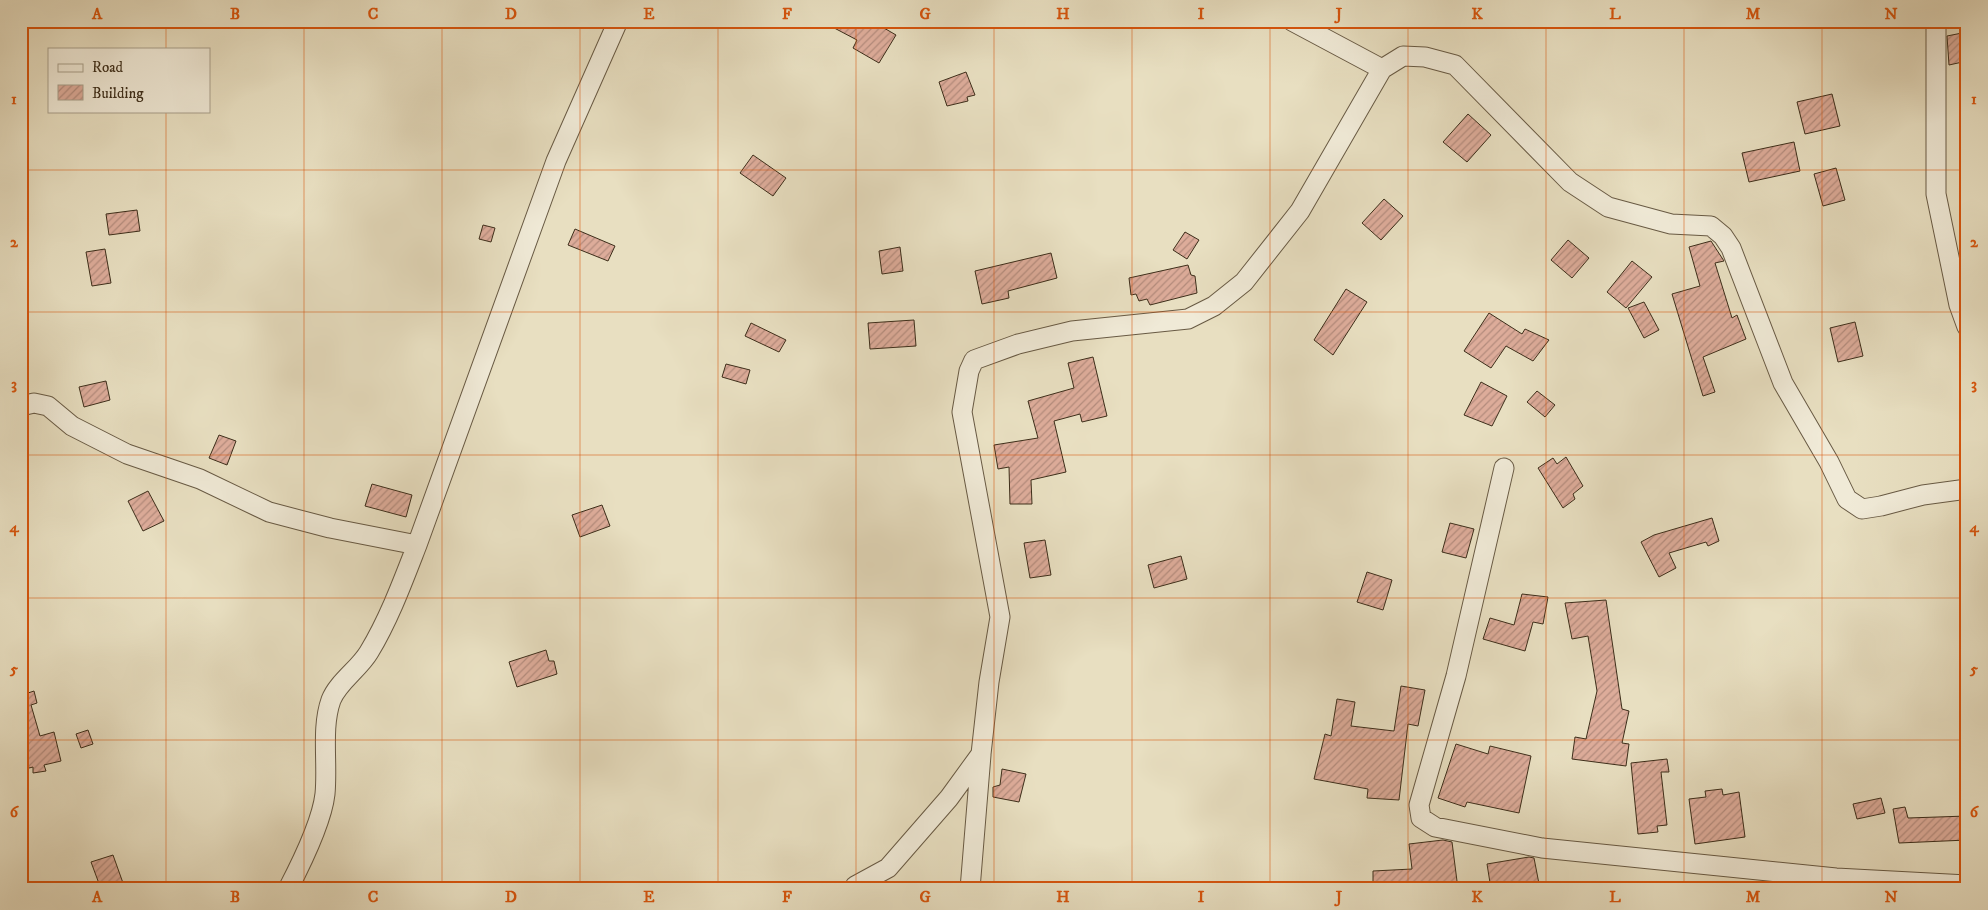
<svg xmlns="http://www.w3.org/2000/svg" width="1988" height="910" font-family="'IM FELL DW Pica',serif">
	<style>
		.building { fill: url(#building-hatch); stroke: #3d2e1a }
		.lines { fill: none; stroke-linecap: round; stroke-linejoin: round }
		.minor-casing { stroke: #685a44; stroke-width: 21 }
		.minor { stroke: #f0ead7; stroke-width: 19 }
		.grid { fill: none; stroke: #d7550d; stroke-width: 1; stroke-opacity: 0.55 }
		.neatline { fill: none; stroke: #d7550d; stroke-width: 2 }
		.grid-label { font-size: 16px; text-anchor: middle; font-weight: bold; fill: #d7550d }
	</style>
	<defs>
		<pattern id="building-hatch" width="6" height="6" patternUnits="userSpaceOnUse" patternTransform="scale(1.25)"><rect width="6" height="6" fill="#ddac9a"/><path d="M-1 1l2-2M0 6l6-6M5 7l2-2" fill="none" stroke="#b48c7d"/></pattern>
	</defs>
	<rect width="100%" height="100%" fill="#e8dfc1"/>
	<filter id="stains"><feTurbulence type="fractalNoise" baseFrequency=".004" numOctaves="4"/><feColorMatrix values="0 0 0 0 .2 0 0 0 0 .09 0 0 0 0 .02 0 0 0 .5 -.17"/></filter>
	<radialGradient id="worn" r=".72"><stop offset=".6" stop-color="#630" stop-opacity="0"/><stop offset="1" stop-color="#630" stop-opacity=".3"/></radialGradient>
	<path class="building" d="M821,21H872L896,35L879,63L853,48L857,40Z
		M1967,32V61L1949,65L1947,36Z
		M966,72L975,95L967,97L968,101L947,106L939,82Z
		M1832,94L1840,126L1805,134L1797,102Z
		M1468,114L1491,135L1467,162L1443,142Z
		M1794,142L1800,171L1749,182L1742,153Z
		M753,155L786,178L773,196L740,173Z
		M1836,168L1845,200L1823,206L1814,174Z
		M1384,199L1403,216L1381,240L1362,223Z
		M137,210L140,231L109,235L106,214Z
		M483,225L495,228L491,242L479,239Z
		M575,229L615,246L608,261L568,245Z
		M1185,232L1199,240L1187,259L1173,250Z
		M1568,240L1589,258L1572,278L1551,260Z
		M1711,241L1724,261L1715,263L1732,318L1737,315L1746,339L1703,357L1715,392L1703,396L1672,294L1700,286L1689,247Z
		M900,247L903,271L882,274L879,251Z
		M105,249L111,283L92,286L86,252Z
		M1051,253L1057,278L1008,291L1009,298L982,304L975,271Z
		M1632,261L1652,277L1626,308L1607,292Z
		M1188,265L1191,275L1195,276L1197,293L1150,305L1147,299L1139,301L1136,294L1131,295L1129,278Z
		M1346,289L1367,302L1333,355L1314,340Z
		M1644,302L1659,330L1644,338L1628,308Z
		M1489,313L1522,334L1525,329L1549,340L1533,361L1506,346L1491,368L1464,351Z
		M914,320L916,346L870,349L868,323Z
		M1855,322L1863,356L1838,362L1830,328Z
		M751,323L786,340L779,352L745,336Z
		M1093,357L1107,416L1082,422L1080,414L1054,421L1066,472L1031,480L1032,504H1010L1009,467L998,469L994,445L1038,438L1028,401L1074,388L1068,363Z
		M726,364L750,370L746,384L722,377Z
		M106,381L110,400L84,407L79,387Z
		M1481,382L1507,396L1492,426L1464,415Z
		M1537,391L1555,405L1545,417L1527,402Z
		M219,435L236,441L227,465L209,458Z
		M1566,457L1583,486L1573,494L1575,499L1563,508L1538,468L1553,458L1557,464Z
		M372,484L412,495L406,517L365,506Z
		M148,491L164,521L143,531L128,501Z
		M602,505L610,526L580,537L572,515Z
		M1712,518L1719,541L1708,546L1706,542L1669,553L1676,568L1659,577L1641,542L1654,535Z
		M1450,523L1474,529L1466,558L1442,552Z
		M1045,540L1051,575L1030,578L1024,543Z
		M1181,556L1187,579L1154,588L1148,565Z
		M1367,572L1392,580L1383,610L1357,602Z
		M1522,594L1548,597L1543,624L1533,622L1525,651L1483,639L1490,618L1514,625Z
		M1606,600L1622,709L1629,711L1622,743L1629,744L1626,766L1572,759L1575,737L1586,739L1597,691L1588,636L1572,639L1565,603Z
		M546,650L549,661H554L557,674L517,687L509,662Z
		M25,682L28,693L34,691L37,703L31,705L40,736L54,732L61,761L44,765L46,771L33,773V767L21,770V683Z
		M1401,686L1425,690L1418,726L1408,724L1399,800L1367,798L1368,789L1314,779L1325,734L1331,736L1337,699L1355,702L1351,726L1394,731Z
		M88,730L93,744L81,748L76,734Z
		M1456,744L1488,754L1490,746L1531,756L1519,813L1467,802L1465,807L1438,798Z
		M1667,759L1669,772H1661L1667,825L1657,826L1658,832L1638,834L1631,763Z
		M1002,769L1026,774L1019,802L993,797V787L1000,785Z
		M1722,789L1723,795L1739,792L1745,837L1695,844L1689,799L1706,797L1705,791Z
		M1881,798L1885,813L1857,819L1853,804Z
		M1905,807L1908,818L1967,816V840L1899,843L1893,809Z
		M1443,840L1452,842L1458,889H1373V871L1412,869L1409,844Z
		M113,855L123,883L101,889L91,862Z
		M1529,857L1534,858L1540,889H1491L1487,864Z"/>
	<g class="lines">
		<defs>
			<path id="minor" d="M1292,21L1382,69
				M1936,21V194L1959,305L1967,327
				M21,406L34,403L48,406L72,426L127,454L200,479L269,512L330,528L417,545
				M1504,468L1456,676L1419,805L1421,818L1435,827L1542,848L1836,878L1967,885
				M855,886L888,868L949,798L981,754L989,682L1000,617L962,412L969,371L974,360L1018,344L1072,331L1188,319L1214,306L1244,282L1300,211L1382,69L1403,56L1425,57L1455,65L1570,182L1608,207L1671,224L1711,226L1723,236L1731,248L1783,383L1829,462L1847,499L1862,509L1881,506L1923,495L1967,489
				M288,889C301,864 322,821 325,794C328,763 321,728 331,700C338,682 359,669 369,652C389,619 403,581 417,545L556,161L618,21
				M970,889L981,755"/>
		</defs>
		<use href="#minor" class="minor-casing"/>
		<use href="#minor" class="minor"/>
	</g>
	<path class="grid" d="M166,21V49M304,21V889M442,21V889M580,21V889M718,21V889M856,21V889M994,21V889M1132,21V889M1270,21V889M1408,21V889M1546,21V889M1684,21V889M1822,21V889M166,111V889M21,170H1967M21,312H1967M21,455H1967M21,598H1967M21,740H1967"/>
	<rect width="1988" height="910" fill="none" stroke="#e8dfc1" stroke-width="55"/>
	<rect x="48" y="48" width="162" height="65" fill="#f0ead7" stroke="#a89f8b"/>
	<rect x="58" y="64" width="25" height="8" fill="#f0ead7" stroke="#a89f8b"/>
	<text x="92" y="72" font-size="15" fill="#3d2e1a">Road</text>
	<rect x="58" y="85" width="25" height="15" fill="url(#building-hatch)" stroke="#a89f8b"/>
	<text x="92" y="98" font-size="15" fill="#3d2e1a">Building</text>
	<rect x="28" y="28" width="1932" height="854" class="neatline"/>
	<g class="grid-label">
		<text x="97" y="19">A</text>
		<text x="235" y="19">B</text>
		<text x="373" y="19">C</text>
		<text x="511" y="19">D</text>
		<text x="649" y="19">E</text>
		<text x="787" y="19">F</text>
		<text x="925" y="19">G</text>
		<text x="1063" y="19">H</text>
		<text x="1201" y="19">I</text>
		<text x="1339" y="19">J</text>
		<text x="1477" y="19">K</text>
		<text x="1615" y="19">L</text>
		<text x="1753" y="19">M</text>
		<text x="1891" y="19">N</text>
		<text x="14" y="104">1</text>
		<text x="1974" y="104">1</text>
		<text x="14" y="247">2</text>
		<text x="1974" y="247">2</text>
		<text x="14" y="389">3</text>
		<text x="1974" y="389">3</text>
		<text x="14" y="532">4</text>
		<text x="1974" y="532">4</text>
		<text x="14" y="674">5</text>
		<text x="1974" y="674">5</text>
		<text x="14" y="817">6</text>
		<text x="1974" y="817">6</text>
		<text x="97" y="902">A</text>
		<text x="235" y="902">B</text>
		<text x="373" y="902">C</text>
		<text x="511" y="902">D</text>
		<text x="649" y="902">E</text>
		<text x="787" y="902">F</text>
		<text x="925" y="902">G</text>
		<text x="1063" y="902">H</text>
		<text x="1201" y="902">I</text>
		<text x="1339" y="902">J</text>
		<text x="1477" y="902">K</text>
		<text x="1615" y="902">L</text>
		<text x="1753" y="902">M</text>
		<text x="1891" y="902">N</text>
	</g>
	<rect width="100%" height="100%" filter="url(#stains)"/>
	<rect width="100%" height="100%" fill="url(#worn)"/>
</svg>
